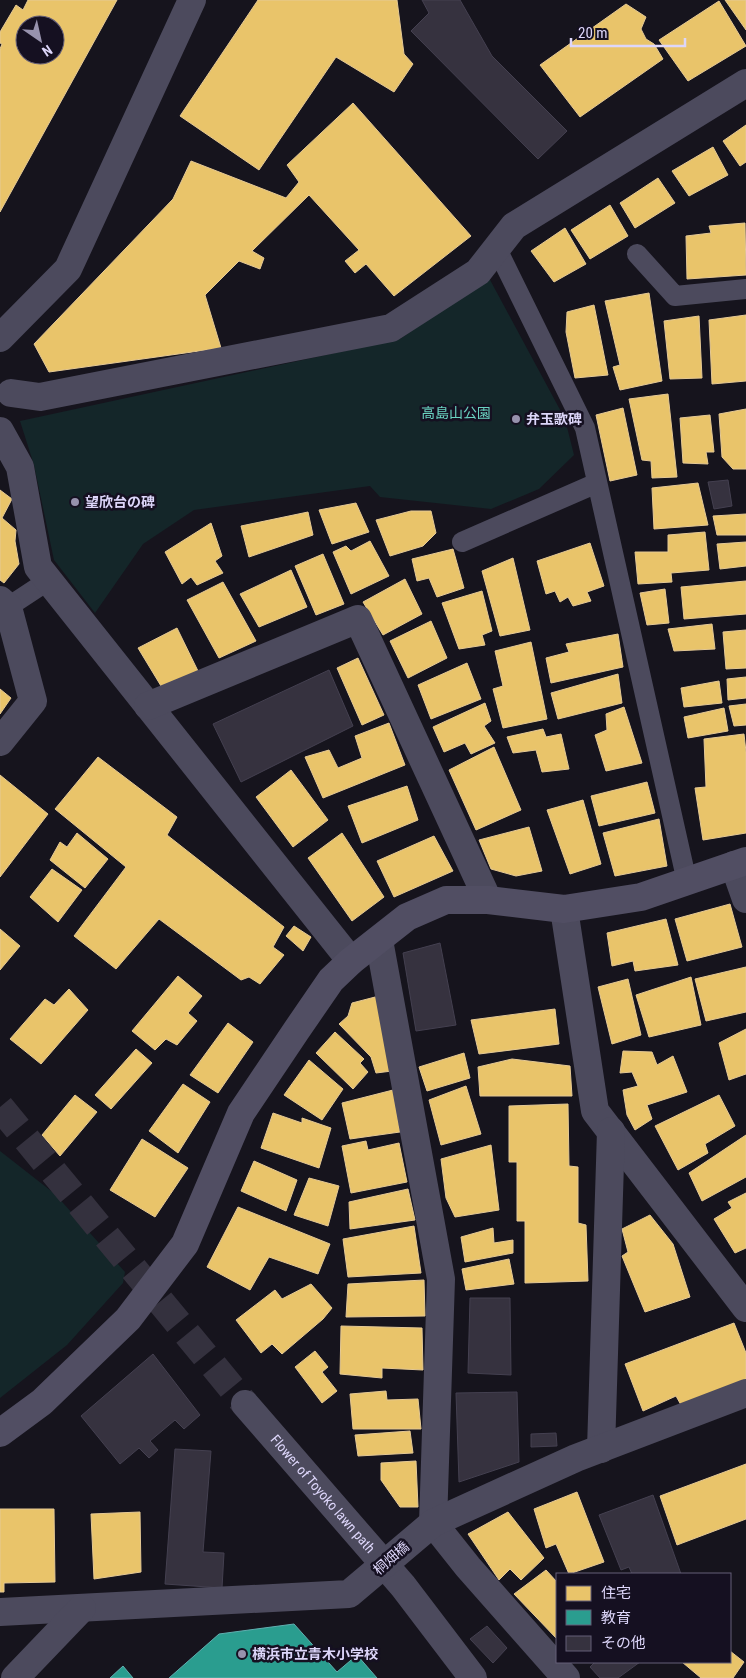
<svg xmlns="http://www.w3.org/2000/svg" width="746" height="1678" font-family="'Roboto Condensed','Noto Sans JP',sans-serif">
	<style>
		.green { fill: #142629 }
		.homes { fill: #e9c46a; stroke: #e5c995; fill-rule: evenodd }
		.schools { fill: #2a9d8f; stroke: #60aeaf }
		.building { fill: #36323f; stroke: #444050 }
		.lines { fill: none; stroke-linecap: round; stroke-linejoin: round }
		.street-tunnel { stroke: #34313e; stroke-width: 28; stroke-dasharray: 28 14; stroke-linecap: butt }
		.lane { stroke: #4c4a5d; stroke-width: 20 }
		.street { stroke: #4c4a5d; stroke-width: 28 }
		.secondary { stroke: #514e63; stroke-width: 28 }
		.poi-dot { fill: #9792ad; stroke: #151021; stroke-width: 2 }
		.labels { text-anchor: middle; stroke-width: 5; stroke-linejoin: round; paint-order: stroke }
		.park-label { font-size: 14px; fill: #6ad2c1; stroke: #151021 }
		.poi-label { font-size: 14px; font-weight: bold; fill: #ddd6fa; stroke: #151021; text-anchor: start }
		.street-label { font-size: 14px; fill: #ddd6fa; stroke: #151021 }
	</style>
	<rect width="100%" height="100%" fill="#16141d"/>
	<path class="green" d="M489,278L565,419L574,455L539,489L491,509L380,497L370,486L194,510L143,544L95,613L54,560L34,465L20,421L400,339Z
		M0,1151L55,1194L125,1272L123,1283L67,1345L0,1398Z"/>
	<path class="homes" d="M28,0H117L0,212V49L2,44L0,43V32L16,5L23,10ZM25,25H55V55H25Z
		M258,0H397L404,54L413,64L394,92L336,57L259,170L180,116Z
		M725,0H746V30Z
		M719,1L746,46L688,81L659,40Z
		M626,4L646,17L641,29L646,39L654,44L663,59L580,117L540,65Z
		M353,103L471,236L394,296L366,264L355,273L345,261L359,250L309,195L252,251L264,258L260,269L239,261L205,295L221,348L49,372L34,344L173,199L191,161L286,198L299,182L287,165Z
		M746,125V162L740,166L723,141Z
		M713,147L728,175L689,196L672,171Z
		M658,178L675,203L635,228L620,203Z
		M610,205L628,236L590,259L571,230Z
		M745,223L746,275L687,279L686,236L711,233L709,226Z
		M565,228L586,264L554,282L531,251Z
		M649,293L662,381L620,390L613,367L620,365L605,301Z
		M594,305L608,375L575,378L566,332L567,312Z
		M746,315V381L712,384L709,320Z
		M699,316L702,378L670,379L664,321Z
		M668,394L677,477L652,478L651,461L642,460L629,399Z
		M623,408L637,475L610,481L596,415Z
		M746,409V469H733L722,457L719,414Z
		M710,415L714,452H706L708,464L683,463L680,418Z
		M698,483L708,525L654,529L652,488Z
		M0,490L12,499L2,518L16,530L15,541L19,564L4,583L0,580Z
		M356,503L369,532L332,544L319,510Z
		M411,511H431L436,533L423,546L390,556L376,520Z
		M308,512L313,535L249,557L241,526Z
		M746,514V535H717L713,516Z
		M211,523L222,556L215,561L223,573L197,585L191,577L182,584L165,552Z
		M705,532L709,570L671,573L672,582L638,584L635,552H668V535Z
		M370,541L389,576L351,594L333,552L346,546L351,551Z
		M746,542V566L720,569L717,544Z
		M590,543L604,586L587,592L591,601L573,606L568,597L560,602L555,591L546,594L537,561Z
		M453,549L464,588L437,597L429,578L417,581L412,559Z
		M323,554L344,604L316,615L295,566Z
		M513,558L530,630L500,636L482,571Z
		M291,570L307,607L259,627L240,594Z
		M405,579L422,614L383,635L363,602Z
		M746,581V614L684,619L681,587Z
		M223,582L256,641L219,658L187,600Z
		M665,589L669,623L647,625L640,593Z
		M482,591L492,631L482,635L485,645L459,649L442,603Z
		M431,621L447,658L408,678L390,641Z
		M712,624L715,649L674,651L668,629Z
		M177,628L198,671L161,686L138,648Z
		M746,630V668L726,669L723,632Z
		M618,634L623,667L551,683L546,658L569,652L566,644Z
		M531,642L547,719L503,728L493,689L503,686L495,651Z
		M358,658L384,715L362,725L337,668Z
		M467,663L481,699L431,719L418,685Z
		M618,674L622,703L558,719L551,693Z
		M746,677V698L728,700L727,679Z
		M719,681L722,703L684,707L681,688Z
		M0,689L11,698L0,714Z
		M485,703L491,721L484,726L495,743L471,754L465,743L444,752L433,727Z
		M746,704V725L734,726L729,706Z
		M624,707L642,763L606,771L595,735L607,730L606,714Z
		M724,708L728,731L688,738L684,717Z
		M389,723L405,765L323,798L305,757L329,750L338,768L362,758L355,736Z
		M543,729L546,737L561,734L569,769L542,772L536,750L513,753L507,737Z
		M744,734L746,752V833L703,840L695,788L706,787L704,739Z
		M494,747L521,810L476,830L449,770Z
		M98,757L177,817L167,835L284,927L273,947L284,955L260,984L249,977L241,980L159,919L116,969L74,936L126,867L55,809Z
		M291,770L328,820L293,847L256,797Z
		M0,775L48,814L0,877Z
		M647,782L655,813L599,826L591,796Z
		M407,786L418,820L362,843L348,806Z
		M583,800L601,864L570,874L547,810Z
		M659,819L667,866L615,876L603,833Z
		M529,827L542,871L516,876L491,869L479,840Z
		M77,833L108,859L85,888L50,860L60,842L67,847Z
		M342,833L384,897L352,921L308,858Z
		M434,836L453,871L394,897L377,861Z
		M52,869L82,890L58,922L30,897Z
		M730,904L742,947L687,961L675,919Z
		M666,919L678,965L635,971L633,961L612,966L607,933Z
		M294,926L311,937L303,951L286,936Z
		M0,929L20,946L0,970Z
		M746,967V1012L706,1021L695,979Z
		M178,976L202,996L188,1013L197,1021L177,1045L166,1039L155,1050L132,1031Z
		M691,977L701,1025L649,1037L636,995Z
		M628,979L641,1035L612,1044L598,987Z
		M69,989L88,1010L41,1064L10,1039L45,999L54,1005Z
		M379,996L392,1071L376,1073L371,1057L339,1024L348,1016L352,1003Z
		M555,1009L559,1044L479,1054L471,1020Z
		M228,1023L253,1042L218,1093L190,1075Z
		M746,1029V1074L729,1080L719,1043Z
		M335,1032L364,1059L360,1063L368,1072L353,1089L316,1053Z
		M136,1049L152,1063L111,1109L95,1095Z
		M623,1051L652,1052L657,1065L673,1056L687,1092L647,1105L652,1119L635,1130L627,1115L623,1090L638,1086L632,1072L620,1073Z
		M464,1053L470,1078L427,1091L419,1067Z
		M512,1059L570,1066L572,1096H480L478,1067Z
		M309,1060L343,1089L322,1120L284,1095Z
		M183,1084L210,1102L178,1153L149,1131Z
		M466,1086L481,1134L441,1145L429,1100Z
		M393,1090L400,1132L350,1139L342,1103Z
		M75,1095L97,1112L60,1156L42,1135Z
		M719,1095L735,1126L705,1144L708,1153L678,1170L655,1126Z
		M568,1104L569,1166L578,1167V1223L586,1225L588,1281L525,1283V1221H517V1162H509V1106Z
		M273,1113L302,1123V1118L331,1128L319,1168L261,1148Z
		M746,1135V1177L702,1201L689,1173Z
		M142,1139L188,1168L155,1217L110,1190Z
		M366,1141L368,1150L399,1143L407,1182L351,1193L342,1146Z
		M491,1145L499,1210L455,1217L446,1198L441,1159Z
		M254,1161L297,1180L286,1211L241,1191Z
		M309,1178L339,1186L328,1226L294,1215Z
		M408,1189L415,1220L350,1229L349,1202Z
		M746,1193V1248L735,1253L714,1219L732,1208L728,1202Z
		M238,1207L330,1244L318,1274L269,1257L250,1290L207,1267Z
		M650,1215L673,1244L690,1297L645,1312L622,1256L628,1252L622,1229Z
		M414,1226L421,1273L348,1277L343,1239Z
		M493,1228L494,1243L513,1240V1253L465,1262L461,1237Z
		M509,1259L514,1284L466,1290L462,1269Z
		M424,1280L425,1316L346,1317L348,1284Z
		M311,1284L332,1308L323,1319L282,1354L272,1344L261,1353L236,1320L275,1290L282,1299Z
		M734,1323L746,1353V1379L681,1405L676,1396L643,1411L625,1364Z
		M341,1326L422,1328L423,1370L382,1368V1378L340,1374Z
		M315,1351L328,1367L322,1372L337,1391L322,1403L295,1367Z
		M386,1391L387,1400L418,1399L421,1429H353L350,1394Z
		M410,1431L413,1453L358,1456L355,1435Z
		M416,1461L418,1507H400L381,1480V1463Z
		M746,1464V1519L677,1545L660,1496Z
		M577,1492L604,1562L569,1574L556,1544L546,1548L534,1509Z
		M0,1509H54L55,1582L4,1583V1592H0Z
		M140,1512L141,1572L94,1579L91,1514Z
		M508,1512L544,1558L521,1580L510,1569L499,1580L468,1534Z
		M546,1570L557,1582V1639L514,1594Z
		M730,1651L744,1662L733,1678H701L682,1662H730Z"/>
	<path class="schools" d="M294,1624L337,1672L357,1655L377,1678H169L219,1634Z
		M123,1666L133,1678H110Z"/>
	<path class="building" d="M422,0H460L492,56L567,131L538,159L411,31L429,13Z
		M728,480L732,506L714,509L708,482Z
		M329,670L353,726L241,782L213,724Z
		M440,943L456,1025L416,1031L403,953Z
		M470,1298H510L511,1375L468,1373Z
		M153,1354L200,1415L184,1429L175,1420L150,1441L158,1450L149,1458L139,1448L120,1464L81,1416Z
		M517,1392L519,1462L459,1482L456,1393Z
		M556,1433L557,1446L531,1447V1434Z
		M175,1449L211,1451L203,1552L224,1553L222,1588L165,1584Z
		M653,1495L681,1574H632L629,1567L621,1570L599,1515Z
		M487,1626L507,1648L493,1663L470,1639Z
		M595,1662H640L618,1678H600L590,1667Z"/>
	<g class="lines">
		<path class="street-tunnel" d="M0,1107L245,1404"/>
		<path class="lane" d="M497,249L585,428L687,882
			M637,254L675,296L746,289
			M462,542L597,483
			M8,607L49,580"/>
		<g class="street">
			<path d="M0,338L68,269L192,0"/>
			<path d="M11,393L40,397L391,328L478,272L514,226L746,83"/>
			<path d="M0,431L20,467L38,567L351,961"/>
			<path d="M0,600L8,607L33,701L0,742"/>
			<path d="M148,706L358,619L488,900"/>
			<path d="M734,865L746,899"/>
			<path d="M564,909L595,1111L746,1308"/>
			<path d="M379,940L441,1279L433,1523L468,1567L566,1678"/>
			<path id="s1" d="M245,1404L403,1586L473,1678"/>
			<path d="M601,1449L611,1131"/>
			<path d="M0,1612L349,1594L433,1523L576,1458L746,1393"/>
			<path d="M15,1678L82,1608"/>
		</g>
		<path class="secondary" d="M0,1433L42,1402L128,1319L185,1244L241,1113L296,1031L331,980L351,961L407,917L446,900H488L564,909L641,897L746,861"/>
	</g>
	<g class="poi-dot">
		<circle cx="516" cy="419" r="5"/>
		<circle cx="75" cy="502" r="5"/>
		<circle cx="242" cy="1654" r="5"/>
	</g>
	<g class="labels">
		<g class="park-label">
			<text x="456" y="418">高島山公園</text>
		</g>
		<g class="poi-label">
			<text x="526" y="424">弁玉歌碑</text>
			<text x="85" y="507">望欣台の碑</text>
			<text x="252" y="1659">横浜市立青木小学校</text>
		</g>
		<g class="street-label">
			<text dy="5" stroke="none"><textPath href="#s1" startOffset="119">Flower of Toyoko lawn path</textPath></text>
			<text transform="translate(391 1558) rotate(-41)" y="5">桐畑橋</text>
		</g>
	</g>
	<rect x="556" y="1573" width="175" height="90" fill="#151021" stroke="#655f78"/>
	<rect x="566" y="1586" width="25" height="15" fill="#e9c46a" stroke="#655f78"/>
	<text x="601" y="1598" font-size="15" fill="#ddd6fa">住宅</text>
	<rect x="566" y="1610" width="25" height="15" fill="#2a9d8f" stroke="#655f78"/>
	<text x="601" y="1623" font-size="15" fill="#ddd6fa">教育</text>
	<rect x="566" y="1636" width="25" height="15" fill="#36323f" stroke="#655f78"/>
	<text x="601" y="1648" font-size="15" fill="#ddd6fa">その他</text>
	<g transform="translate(40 40) rotate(146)"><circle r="24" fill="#151021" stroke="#655f78"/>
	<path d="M0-4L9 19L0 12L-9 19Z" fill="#9792ad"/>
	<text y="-8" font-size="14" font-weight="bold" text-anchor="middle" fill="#ddd6fa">N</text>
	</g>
	<path d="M571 38v8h114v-8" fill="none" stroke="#ddd6fa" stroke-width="2.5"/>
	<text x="578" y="38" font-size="15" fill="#ddd6fa" stroke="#151021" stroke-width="4" paint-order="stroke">20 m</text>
</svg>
